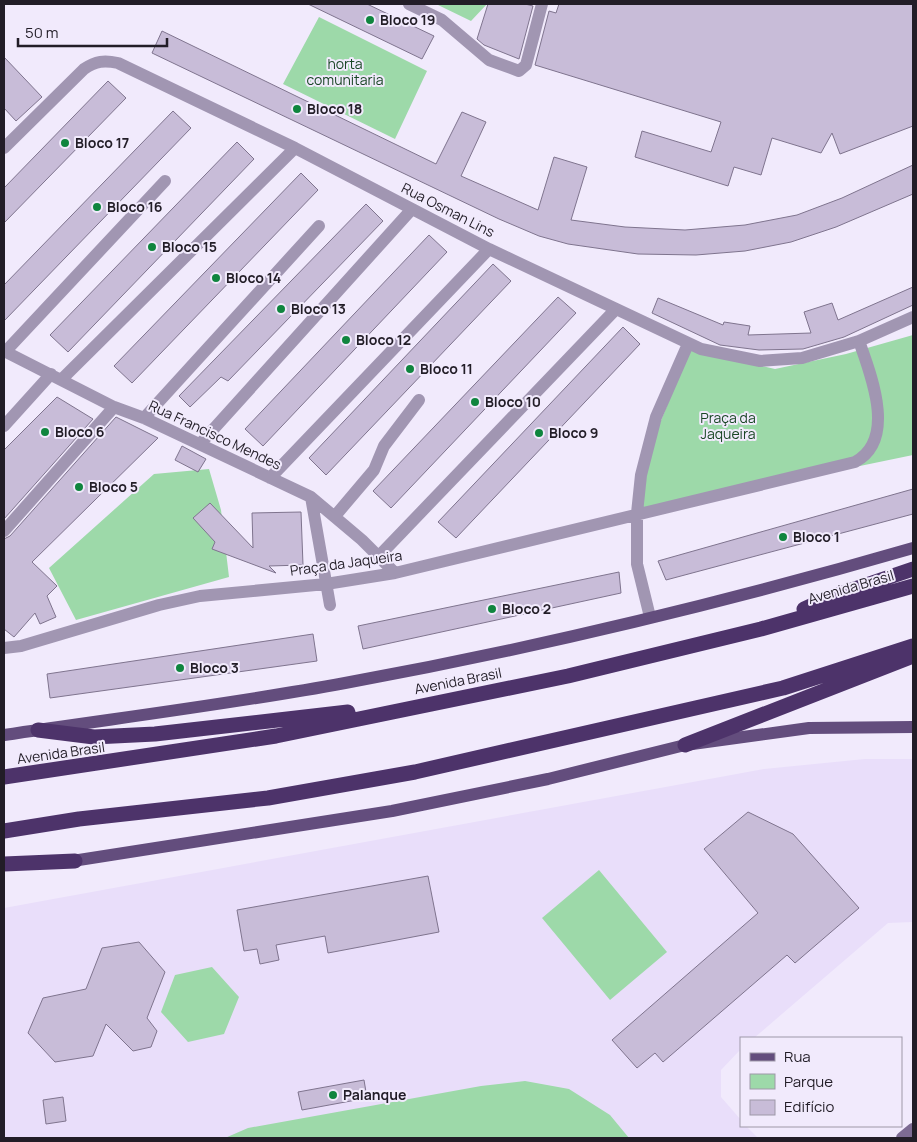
<svg xmlns="http://www.w3.org/2000/svg" width="917" height="1142" font-family="Manrope,sans-serif">
	<style>
		.built { fill: #e9defa }
		.green { fill: #9dd9a9 }
		.building { fill: #c8bcd8; stroke: #7f748e }
		.lines { fill: none; stroke-linecap: round; stroke-linejoin: round }
		.street { stroke: #a196b2; stroke-width: 12 }
		.secondary { stroke: #7d6b93; stroke-width: 12 }
		.primary { stroke: #634d7d; stroke-width: 12 }
		.highway { stroke: #4d336a; stroke-width: 15 }
		.poi-dot { fill: #0f853e; stroke: #f1eafc; stroke-width: 2 }
		.labels { text-anchor: middle; stroke-width: 4; stroke-linejoin: round; paint-order: stroke }
		.poi-label { font-size: 14px; font-weight: bold; fill: #221d27; stroke: #f1eafc; text-anchor: start }
		.park-label { font-size: 14px; fill: #194625; stroke: #f1eafc }
		.street-label { font-size: 14px; fill: #221d27; stroke: #f1eafc }
	</style>
	<rect width="100%" height="100%" fill="#f1eafc"/>
	<path class="built" d="M865,759H913V922L888,923L754,1038H741V1049L721,1070V1097L741,1120V1126H746L758,1138H4V908L764,769Z"/>
	<path class="green" d="M436,4H487L471,21Z
		M319,17L427,71L395,139L283,84Z
		M913,335V455L638,512L651,445L690,349L775,369L846,354Z
		M209,469L221,510L229,577L76,620L49,568L154,474Z
		M599,870L667,952L610,1000L542,918Z
		M212,967L239,997L224,1034L188,1042L161,1012L175,975Z
		M525,1081L569,1089L610,1115L629,1138H225L248,1128L481,1086Z"/>
	<path class="building" d="M308,4H367L434,36L422,59Z
		M488,4H525L533,6L519,59L484,45L477,39Z
		M559,4H913V126L840,154L832,133L821,153L772,138L761,175L734,167L728,186L635,157L642,131L711,152L721,122L535,65L549,11L556,13Z
		M162,31L436,164L462,112L486,122L461,176L538,210L554,157L587,167L571,220L625,227L685,230L745,225L797,215L842,198L913,165V194L836,227L791,242L745,251L696,255L638,254L568,244L539,236L499,219L152,53Z
		M4,57L42,97L16,121L4,108Z
		M108,81L126,98L4,223V188Z
		M173,111L191,128L4,321V285Z
		M237,142L254,159L68,352L50,335Z
		M301,173L318,190L132,383L114,366Z
		M366,204L383,221L228,381L221,377L190,407L179,396Z
		M429,235L447,252L263,446L245,429Z
		M493,264L511,281L326,475L309,458Z
		M913,287V305L844,337L803,349L759,350L720,345L652,313L658,298L723,325L724,322L750,326L748,335L811,333L804,312L832,303L838,320Z
		M558,297L576,313L391,508L373,491Z
		M623,327L640,344L456,538L438,522Z
		M57,397L93,419L4,519V450Z
		M116,417L158,438L32,562L57,586L47,596L56,617L40,624L35,613L14,637L4,629V539L10,536Z
		M182,446L206,459L198,472L175,460Z
		M913,489V514L666,580L658,561Z
		M210,503L253,548L252,513L301,512L303,565L269,566L276,573L212,549L215,542L193,518Z
		M619,572L621,593L363,649L358,626Z
		M313,634L317,661L50,698L47,674Z
		M748,812L793,834L859,908L795,963L787,955L663,1062L655,1053L637,1068L612,1040L758,913L704,849Z
		M428,876L439,932L328,953L325,936L276,945L279,960L260,964L257,949L244,951L237,910Z
		M139,942L165,972L147,1018L157,1031L151,1047L133,1051L106,1024L93,1056L55,1062L28,1033L43,998L86,989L102,948Z
		M364,1080L367,1098L302,1110L298,1092Z
		M63,1097L66,1121L46,1124L43,1100Z"/>
	<g class="lines">
		<path class="street" d="M409,4L442,20L489,60L519,71L526,65L542,4
			M4,148L84,69C96,61 104,60 118,63L295,148L489,249L701,349L760,361L802,358L859,341L913,317
			M4,351L114,407L144,418L311,497L362,540L395,573
			M5,352L165,181
			M62,379L295,148
			M144,418L319,226
			M4,426L51,374
			M200,444L412,209
			M270,478L489,249
			M311,497L330,605
			M335,516L374,470L384,446L419,400
			M4,531L114,407
			M379,556L616,309
			M650,617L637,564V513L641,475L656,417L688,344
			M4,648L21,646L159,605L200,596L326,584L395,573L855,462C897,440 871,375 859,341"/>
		<path class="secondary" d="M902,1138L913,1129"/>
		<path class="primary" d="M4,735C117,718 232,704 345,683C536,648 727,602 913,548
			M66,862L392,811L548,779L685,745L809,728L913,727"/>
		<path class="highway" d="M804,609L828,598L913,569
			M38,730L94,737L155,734L348,712
			M685,745L913,656
			M4,777L276,736L568,676L761,629L913,586
			M4,831L79,819L268,798L415,772L783,688L913,646
			M4,864L75,861"/>
	</g>
	<g class="poi-dot">
		<circle cx="370" cy="20" r="5"/>
		<circle cx="297" cy="109" r="5"/>
		<circle cx="65" cy="143" r="5"/>
		<circle cx="97" cy="207" r="5"/>
		<circle cx="152" cy="247" r="5"/>
		<circle cx="216" cy="278" r="5"/>
		<circle cx="281" cy="309" r="5"/>
		<circle cx="346" cy="340" r="5"/>
		<circle cx="410" cy="369" r="5"/>
		<circle cx="475" cy="402" r="5"/>
		<circle cx="45" cy="432" r="5"/>
		<circle cx="539" cy="433" r="5"/>
		<circle cx="79" cy="487" r="5"/>
		<circle cx="783" cy="537" r="5"/>
		<circle cx="492" cy="609" r="5"/>
		<circle cx="180" cy="668" r="5"/>
		<circle cx="333" cy="1095" r="5"/>
	</g>
	<g class="labels">
		<g class="poi-label">
			<text x="380" y="25">Bloco 19</text>
			<text x="307" y="114">Bloco 18</text>
			<text x="75" y="148">Bloco 17</text>
			<text x="107" y="212">Bloco 16</text>
			<text x="162" y="252">Bloco 15</text>
			<text x="226" y="283">Bloco 14</text>
			<text x="291" y="314">Bloco 13</text>
			<text x="356" y="345">Bloco 12</text>
			<text x="420" y="374">Bloco 11</text>
			<text x="485" y="407">Bloco 10</text>
			<text x="55" y="437">Bloco 6</text>
			<text x="549" y="438">Bloco 9</text>
			<text x="89" y="492">Bloco 5</text>
			<text x="793" y="542">Bloco 1</text>
			<text x="502" y="614">Bloco 2</text>
			<text x="190" y="673">Bloco 3</text>
			<text x="343" y="1100">Palanque</text>
		</g>
		<g class="park-label">
			<text x="345" y="69">horta<tspan x="345" dy="16">comunitaria</tspan></text>
			<text x="728" y="423">Praça da<tspan x="728" dy="16">Jaqueira</tspan></text>
		</g>
		<g class="street-label">
			<text transform="translate(448 210) rotate(27)" y="5">Rua Osman Lins</text>
			<text transform="translate(215 435) rotate(25)" y="5">Rua Francisco Mendes</text>
			<text transform="translate(346 563) rotate(-8)" y="5">Praça da Jaqueira</text>
			<text transform="translate(851 587) rotate(-16)" y="5">Avenida Brasil</text>
			<text transform="translate(458 681) rotate(-11)" y="5">Avenida Brasil</text>
			<text transform="translate(61 753) rotate(-8)" y="5">Avenida Brasil</text>
		</g>
	</g>
	<rect width="917" height="1142" fill="none" stroke="#221d27" stroke-width="10"/>
	<rect x="740" y="1037" width="162" height="90" fill="#f1eafc" stroke="#9e98a7"/>
	<rect x="750" y="1053" width="25" height="8" fill="#634d7d" stroke="#9e98a7"/>
	<text x="784" y="1062" font-size="15" fill="#221d27">Rua</text>
	<rect x="750" y="1074" width="25" height="15" fill="#9dd9a9" stroke="#9e98a7"/>
	<text x="784" y="1087" font-size="15" fill="#221d27">Parque</text>
	<rect x="750" y="1100" width="25" height="15" fill="#c8bcd8" stroke="#9e98a7"/>
	<text x="784" y="1112" font-size="15" fill="#221d27">Edifício</text>
	<path d="M18 38v8h149v-8" fill="none" stroke="#221d27" stroke-width="2.5"/>
	<text x="25" y="38" font-size="15" fill="#221d27" stroke="#f1eafc" stroke-width="4" paint-order="stroke">50 m</text>
</svg>
